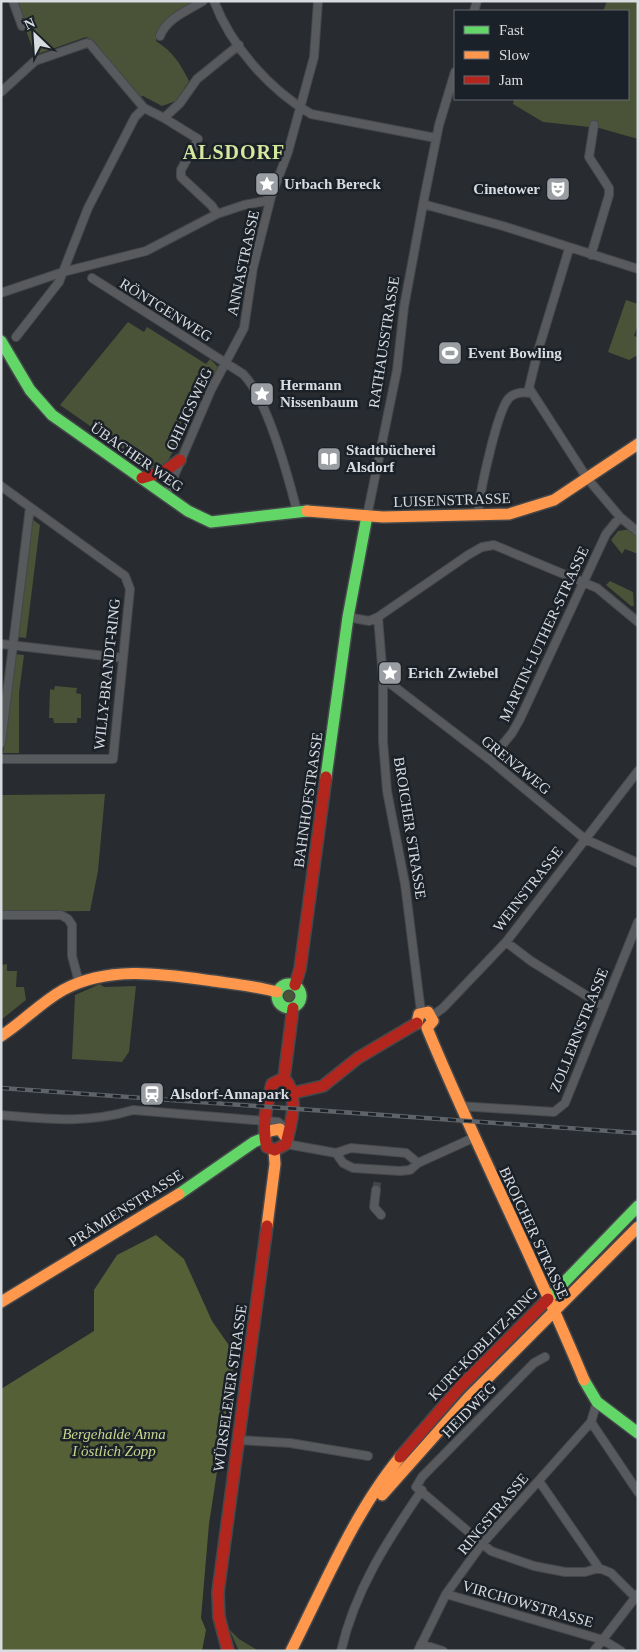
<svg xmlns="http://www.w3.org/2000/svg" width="639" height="1652" font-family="'Times New Roman',serif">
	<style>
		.green { fill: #4a5237 }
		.forest { fill: #556037 }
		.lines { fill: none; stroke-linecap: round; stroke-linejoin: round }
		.street-tunnel { stroke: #42454a; stroke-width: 8; stroke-dasharray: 8 4; stroke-linecap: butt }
		.street-casing { stroke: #45484b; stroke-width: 10 }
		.fast-casing { stroke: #45484b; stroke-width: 14 }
		.slow-casing { stroke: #45484b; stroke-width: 14 }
		.jam-casing { stroke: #45484b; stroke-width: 14 }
		.street { stroke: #585a5d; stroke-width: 8 }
		.fast { stroke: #63d668; stroke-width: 11 }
		.slow { stroke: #ff974d; stroke-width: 11 }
		.jam { stroke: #b3261e; stroke-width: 11 }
		.rail-casing { stroke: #5f6266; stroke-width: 4.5 }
		.rail { stroke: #1b2128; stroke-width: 2.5; stroke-dasharray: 8; stroke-linecap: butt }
		.labels { text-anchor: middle; stroke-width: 5; stroke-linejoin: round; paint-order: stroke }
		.poi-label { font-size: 15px; font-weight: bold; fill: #d8dbe0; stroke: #1b2128; text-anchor: start }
		.street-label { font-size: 15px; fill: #d8dbe0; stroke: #1b2128 }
		.park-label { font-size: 15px; font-style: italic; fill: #c4d88c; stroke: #1b2128 }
		.district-label { font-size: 20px; font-weight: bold; letter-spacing: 1px; fill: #d5e99e; stroke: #1b2128 }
	</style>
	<rect width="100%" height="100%" fill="#282b2f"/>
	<path class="green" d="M15,1H198L162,23L156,41C173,52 180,63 189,81L176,101L162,106L143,96L140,97L133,87L131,92L94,41L86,37L35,55Z
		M607,1H638V139L599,128L543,122L513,104L514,99H628V11H603Z
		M626,300L638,304V324L634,336L638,337V355L629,360L608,352Z
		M128,322L144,332L147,327L206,364L210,359L218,367L216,374L210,375L199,395L194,396L171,443L178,441L168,461L158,468L149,467L60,405Z
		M32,519L40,525L26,638L17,637Z
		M631,529L638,535V554L625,549L622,554L611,540L618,531Z
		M610,581L633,592L634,606H631L606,585Z
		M15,654L24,655L19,693V753H3Z
		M55,686L77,688L76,693L81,694V718H77V723H54L53,718H49L50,689L54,690Z
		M105,794L98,871L90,911L1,912V795Z
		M7,964V971H17L16,987H24L26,1000L1,1020V965Z
		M100,984L104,987L136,986L129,1052L122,1062L72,1059L75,995Z
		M280 996a9 9 0 1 1 18 0a9 9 0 1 1-18 0Z
		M229,1629L239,1639L259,1651H239Z"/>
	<path class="forest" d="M156,1235L184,1259L212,1321L235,1354L209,1524L201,1618L206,1630L202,1651H1V1389L94,1331V1290L117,1255Z"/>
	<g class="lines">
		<path class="street-tunnel" d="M376,1190L378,1178"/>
		<defs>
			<path id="street" d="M13,1L22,26
				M214,1C231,46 269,89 311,114L436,138
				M474,11L477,1
				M160,36C167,18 187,11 203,1
				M1,92L35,61L87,43L90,44L144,108
				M164,118L198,139L181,170V177L212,206L217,214
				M423,204L503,226L638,269
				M569,249L538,351L529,388L587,478L620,517L638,532
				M591,255L609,195V188L589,157L594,125
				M92,278L243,374C267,398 288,476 297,511
				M1,293L63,272L146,251L217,214L244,205L265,201L271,197
				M16,337L59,282L88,208L135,117L144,108L164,118L180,103L197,79L239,45
				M1,486L125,576L130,589L113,759H1
				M166,495L211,390L244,328L253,268L271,197L288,152L314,57L318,1
				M478,515C479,495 497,411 509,398C515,392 523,392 531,393
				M367,516L397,370L404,307L424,199L439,125L455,72
				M348,617L369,621L378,617L468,555L482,547L494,545L597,588L638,622
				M378,617L383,678V741L387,791L405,884L421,1012
				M1,644L123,658
				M383,678L490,760L585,839L638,863
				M1,743L30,507
				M490,760L512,733L520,719L606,534L620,517
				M1,915H61L68,919L72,925V956L79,982
				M506,942L531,961L603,1006
				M432,1016L443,1008L506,942L638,771
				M459,1106L554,1112L565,1103L638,922
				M1,1115C48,1119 87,1124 133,1110L278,1122L288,1130
				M286,1144L336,1153L351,1148L406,1153L418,1163L473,1138
				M336,1153L343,1163L353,1168L400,1171L410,1170L418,1163
				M376,1190L374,1207L381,1215
				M545,1357L534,1363L422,1477L416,1487L491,1551L534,1566L565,1572H585L599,1568
				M591,1422L638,1492
				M238,1440L290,1443L368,1456
				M539,1481L599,1568L611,1573L635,1597
				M446,1594L603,1640L621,1651
				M421,1644L443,1651
				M341,1651C355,1590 387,1541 422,1490
				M418,1651L446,1594L482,1544L591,1422L597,1402
				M594,1651L638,1594"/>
			<path id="fast" d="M1,341L30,390L52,415L188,511L211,522L307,511
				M326,777L348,617L367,516
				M277 996a12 12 0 1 1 24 0a12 12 0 1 1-24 0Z
				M179,1194L254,1142L264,1138
				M548,1299L638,1206
				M584,1380L597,1402L638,1433"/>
			<path id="slow" d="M307,511L383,517L509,514L554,500L638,444
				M417,1023L419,1014L428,1012L433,1021L427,1028
				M427,1028C476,1147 535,1261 584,1380
				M1,1036C23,1022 40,1003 63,990C109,965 163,974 213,981C234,984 256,986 277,992
				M265,1135L269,1131L280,1129L287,1139
				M267,1226L275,1164L274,1151
				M1,1302L179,1194
				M382,1495L469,1397L638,1227
				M291,1651C323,1588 355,1511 400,1457"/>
			<path id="jam" d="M142,478L165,471L180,460
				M295,985L300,969L326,777
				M284,1078C300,1096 291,1123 286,1144L275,1150L267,1147C261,1128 267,1103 272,1084Z
				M284,1078L293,1008
				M293,1093L323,1086L358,1058L417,1023
				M400,1457L460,1387L548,1299
				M228,1651L219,1617L218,1592L267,1226"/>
		</defs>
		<use href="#street" class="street-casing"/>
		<use href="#fast" class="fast-casing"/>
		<use href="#slow" class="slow-casing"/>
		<use href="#jam" class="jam-casing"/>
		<use href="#street" class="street"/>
		<use href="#fast" class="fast"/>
		<use href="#slow" class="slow"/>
		<use href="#jam" class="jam"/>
		<defs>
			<path id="rail" d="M1,1088L638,1133"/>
		</defs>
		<use href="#rail" class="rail-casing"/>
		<use href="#rail" class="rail"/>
	</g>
	<defs>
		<symbol id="sight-square" viewBox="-11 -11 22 22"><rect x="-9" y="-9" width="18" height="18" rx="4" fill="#9a9da2" stroke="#1b2128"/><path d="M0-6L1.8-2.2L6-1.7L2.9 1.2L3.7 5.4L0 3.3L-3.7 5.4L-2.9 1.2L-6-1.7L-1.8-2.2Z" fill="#fff"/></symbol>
		<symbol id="theatre-square" viewBox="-11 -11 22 22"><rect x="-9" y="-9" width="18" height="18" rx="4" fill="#9a9da2" stroke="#1b2128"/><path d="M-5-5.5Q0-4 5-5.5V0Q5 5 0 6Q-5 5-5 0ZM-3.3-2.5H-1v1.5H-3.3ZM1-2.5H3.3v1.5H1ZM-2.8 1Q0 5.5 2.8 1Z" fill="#fff"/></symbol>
		<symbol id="stadium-square" viewBox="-11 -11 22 22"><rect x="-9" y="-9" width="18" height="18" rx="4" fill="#9a9da2" stroke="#1b2128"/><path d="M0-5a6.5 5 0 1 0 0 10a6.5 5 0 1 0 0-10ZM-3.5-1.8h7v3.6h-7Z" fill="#fff"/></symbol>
		<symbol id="library-square" viewBox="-11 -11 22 22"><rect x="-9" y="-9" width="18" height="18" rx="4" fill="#9a9da2" stroke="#1b2128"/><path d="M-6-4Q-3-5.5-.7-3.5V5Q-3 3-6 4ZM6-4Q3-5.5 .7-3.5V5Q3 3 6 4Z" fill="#fff"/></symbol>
		<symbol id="station-square" viewBox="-11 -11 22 22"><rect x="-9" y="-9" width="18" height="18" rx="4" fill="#9a9da2" stroke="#1b2128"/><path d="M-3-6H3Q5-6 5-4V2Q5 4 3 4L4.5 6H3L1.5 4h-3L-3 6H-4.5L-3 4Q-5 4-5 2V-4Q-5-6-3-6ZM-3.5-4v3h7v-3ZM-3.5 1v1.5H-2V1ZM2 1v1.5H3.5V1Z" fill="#fff"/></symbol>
	</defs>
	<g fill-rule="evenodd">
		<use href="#sight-square" x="253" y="170" width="28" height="28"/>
		<use href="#theatre-square" x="544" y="175" width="28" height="28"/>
		<use href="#stadium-square" x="436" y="339" width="28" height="28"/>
		<use href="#sight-square" x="248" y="380" width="28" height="28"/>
		<use href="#library-square" x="315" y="445" width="28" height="28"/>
		<use href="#sight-square" x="376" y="659" width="28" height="28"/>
		<use href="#station-square" x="138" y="1080" width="28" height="28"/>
	</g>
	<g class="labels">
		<g class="poi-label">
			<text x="284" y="189">Urbach Bereck</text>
			<text x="540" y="194" text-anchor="end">Cinetower</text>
			<text x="468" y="358">Event Bowling</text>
			<text x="280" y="390">Hermann<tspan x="280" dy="17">Nissenbaum</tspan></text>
			<text x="346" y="455">Stadtbücherei<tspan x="346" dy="17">Alsdorf</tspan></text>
			<text x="408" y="678">Erich Zwiebel</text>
			<text x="170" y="1099">Alsdorf-Annapark</text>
		</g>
		<g class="street-label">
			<text transform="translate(243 263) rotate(-78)" y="5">ANNASTRASSE</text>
			<text transform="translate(166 310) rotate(32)" y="5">RÖNTGENWEG</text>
			<text transform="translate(384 342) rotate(-81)" y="5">RATHAUSSTRASSE</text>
			<text transform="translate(189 409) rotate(-65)" y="5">OHLIGSWEG</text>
			<text transform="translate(137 457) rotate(35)" y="5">ÜBACHER WEG</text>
			<text transform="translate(452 500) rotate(-2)" y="5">LUISENSTRASSE</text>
			<text transform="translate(544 634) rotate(-65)" y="5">MARTIN-LUTHER-STRASSE</text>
			<text transform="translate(107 674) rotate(-84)" y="5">WILLY-BRANDT-RING</text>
			<text transform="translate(516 765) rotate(39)" y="5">GRENZWEG</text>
			<text transform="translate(308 800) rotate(-82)" y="5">BAHNHOFSTRASSE</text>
			<text transform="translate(410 828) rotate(81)" y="5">BROICHER STRASSE</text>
			<text transform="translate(528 889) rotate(-52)" y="5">WEINSTRASSE</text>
			<text transform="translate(579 1030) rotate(-68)" y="5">ZOLLERNSTRASSE</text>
			<text transform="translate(126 1208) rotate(-32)" y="5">PRÄMIENSTRASSE</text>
			<text transform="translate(534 1233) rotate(65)" y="5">BROICHER STRASSE</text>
			<text transform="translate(483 1344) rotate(-46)" y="5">KURT-KOBLITZ-RING</text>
			<text transform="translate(230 1388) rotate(-82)" y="5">WÜRSELENER STRASSE</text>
			<text transform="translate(469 1410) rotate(-46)" y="5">HEIDWEG</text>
			<text transform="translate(493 1514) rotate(-50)" y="5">RINGSTRASSE</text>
			<text transform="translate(528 1604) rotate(16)" y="5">VIRCHOWSTRASSE</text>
		</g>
		<g class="park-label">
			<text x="114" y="1439">Bergehalde Anna<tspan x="114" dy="17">I östlich Zopp</tspan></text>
		</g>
		<g class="district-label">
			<text x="234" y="159">ALSDORF</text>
		</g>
	</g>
	<rect width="639" height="1652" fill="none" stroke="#d8dbe0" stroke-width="5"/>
	<rect x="454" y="10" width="175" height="90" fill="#1b2128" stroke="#676b72"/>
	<rect x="464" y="26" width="25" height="8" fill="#63d668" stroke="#676b72"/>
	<text x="499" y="35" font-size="15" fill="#d8dbe0">Fast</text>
	<rect x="464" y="51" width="25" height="8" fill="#ff974d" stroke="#676b72"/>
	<text x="499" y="60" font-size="15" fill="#d8dbe0">Slow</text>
	<rect x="464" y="76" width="25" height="8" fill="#b3261e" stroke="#676b72"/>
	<text x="499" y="85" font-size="15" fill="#d8dbe0">Jam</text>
	<g transform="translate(35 35) rotate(335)" stroke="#1b2128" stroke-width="4" paint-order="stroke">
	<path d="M0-4L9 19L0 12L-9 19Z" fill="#d8dbe0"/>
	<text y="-8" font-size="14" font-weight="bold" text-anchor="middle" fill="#d8dbe0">N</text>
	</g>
</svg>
